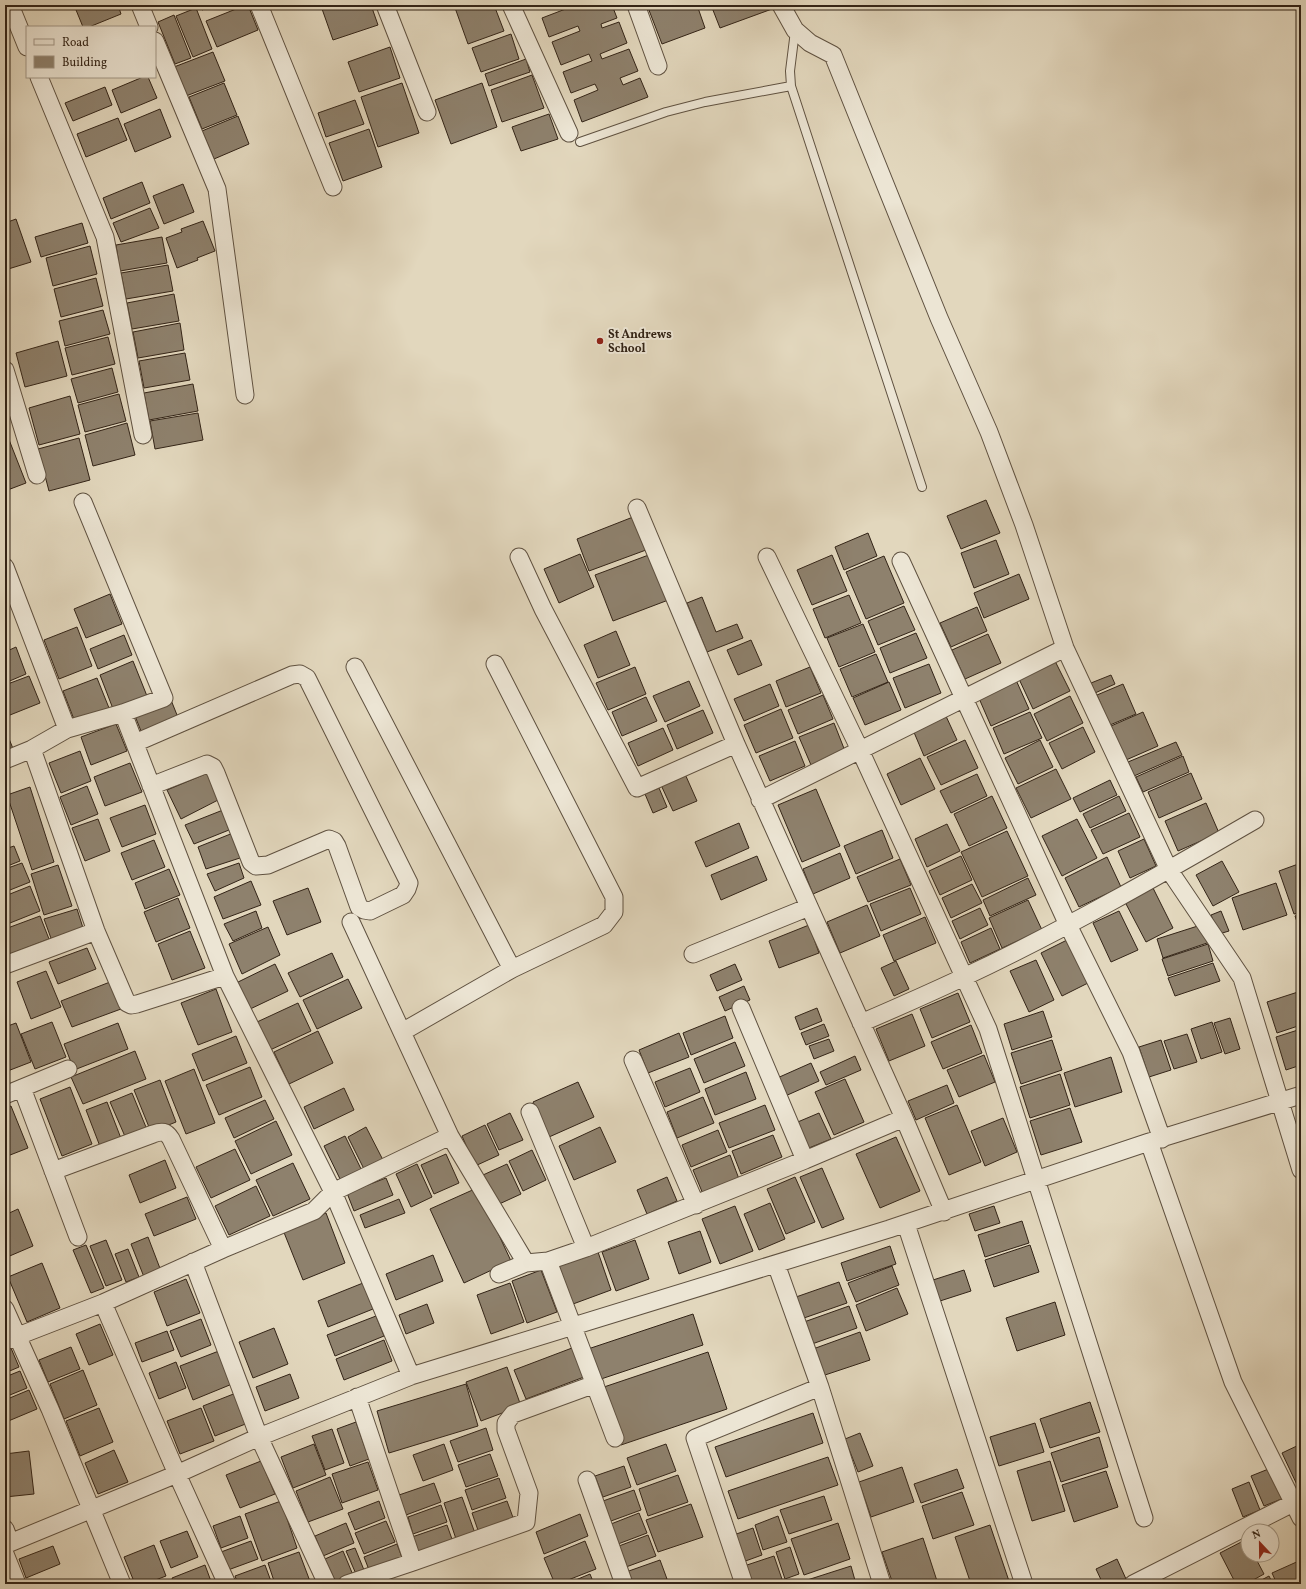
<svg xmlns="http://www.w3.org/2000/svg" width="1306" height="1589" font-family="Vollkorn,serif">
	<style>
		.building { fill: #8e816d; stroke: #332417 }
		.lines { fill: none; stroke-linecap: round; stroke-linejoin: round }
		.lane-casing { stroke: #5f5140; stroke-width: 10 }
		.street-casing { stroke: #5f5140; stroke-width: 19 }
		.lane { stroke: #ece5d4; stroke-width: 8 }
		.street { stroke: #ece5d4; stroke-width: 17 }
		.poi-dot { fill: #8f2418; stroke: #ece5d4; stroke-width: 1.5 }
		.labels { text-anchor: middle; stroke-width: 4; stroke-linejoin: round; paint-order: stroke }
		.poi-label { font-size: 12px; font-weight: bold; fill: #332417; stroke: #ece5d4; text-anchor: start }
	</style>
	<rect width="100%" height="100%" fill="#e2d7bd"/>
	<filter id="stains"><feTurbulence type="fractalNoise" baseFrequency=".005" numOctaves="4"/><feColorMatrix values="0 0 0 0 .2 0 0 0 0 .09 0 0 0 0 .02 0 0 0 .5 -.17"/></filter>
	<radialGradient id="worn" r=".72"><stop offset=".6" stop-color="#630" stop-opacity="0"/><stop offset="1" stop-color="#630" stop-opacity=".3"/></radialGradient>
	<path class="building" d="M74,5H118L121,14L89,27H83Z
		M200,5H214L202,10Z
		M246,5H248L258,30L217,47L206,21Z
		M323,5H371L378,25L333,40L321,6Z
		M454,5H494L504,31L468,44Z
		M576,5H612L617,18L601,24L602,28L619,22L627,43L600,54L602,59L629,49L638,71L620,78L623,85L640,78L648,97L582,122L574,100L598,90L595,84L571,93L563,72L592,61L589,54L561,65L552,42L580,31L578,26L549,37L542,18Z
		M647,5H697L705,28L662,44Z
		M711,5H771L772,9L720,28Z
		M196,8L212,49L193,57L176,16Z
		M174,15L191,58L175,64L158,22Z
		M511,34L519,59L481,72L472,48Z
		M390,47L400,78L359,92L348,62Z
		M213,52L225,81L186,96L174,67Z
		M526,59L530,72L489,86L485,74Z
		M532,75L544,108L502,122L491,90Z
		M143,77H148L157,98L121,113L112,90Z
		M224,83L237,115L202,129L189,97Z
		M402,83L419,133L378,147L361,97Z
		M482,83L497,127L451,144L435,100Z
		M105,87L112,105L73,121L65,103Z
		M355,100L364,124L326,137L318,113Z
		M160,109L171,137L135,152L124,124Z
		M549,114L558,139L521,151L512,127Z
		M238,116L249,144L214,159L202,131Z
		M118,118L127,140L86,157L77,134Z
		M369,129L382,167L343,181L329,143Z
		M142,182L150,203L111,219L103,198Z
		M183,184L194,212L164,224L153,196Z
		M150,208L159,228L121,242L113,223Z
		M16,219L31,262L5,270V223Z
		M203,221L215,251L197,258L198,260L177,268L166,238L182,232L181,229Z
		M82,223L88,243L41,257L35,237Z
		M162,237L167,263L120,271L116,245Z
		M90,246L97,274L53,286L46,258Z
		M168,265L173,291L126,299L121,273Z
		M96,278L103,306L61,317L54,289Z
		M174,294L179,321L132,329L127,303Z
		M103,310L110,334L65,346L59,321Z
		M180,323L184,350L138,358L133,332Z
		M108,337L115,364L72,375L65,348Z
		M58,341L67,376L25,387L16,353Z
		M185,353L190,380L144,388L139,361Z
		M112,368L118,392L78,403L71,379Z
		M193,384L198,411L149,420L144,393Z
		M119,394L126,421L85,432L78,405Z
		M70,396L80,434L39,445L29,408Z
		M198,413L203,440L155,449L150,421Z
		M127,423L135,455L93,466L85,435Z
		M6,432L26,483L5,491V433Z
		M79,438L90,480L49,491L38,449Z
		M986,500L1000,533L961,549L947,516Z
		M633,517L646,550L589,571L577,539Z
		M868,533L877,556L844,570L835,547Z
		M996,540L1009,574L974,588L961,553Z
		M654,553L671,599L613,621L595,575Z
		M580,554L594,587L559,603L544,569Z
		M832,555L847,591L812,605L797,570Z
		M884,556L904,603L866,619L846,572Z
		M1019,574L1029,599L984,618L974,593Z
		M110,594L122,624L86,638L74,609Z
		M849,595L861,623L825,638L813,609Z
		M702,597L716,632L737,624L743,638L707,652L687,603Z
		M904,606L915,630L878,645L868,621Z
		M977,607L987,631L951,647L940,623Z
		M863,624L875,652L839,667L827,638Z
		M77,627L92,666L59,679L44,640Z
		M616,631L630,665L598,678L584,645Z
		M916,633L927,658L890,673L880,648Z
		M988,634L1001,663L965,679L952,650Z
		M124,635L132,655L98,669L90,649Z
		M751,640L762,665L738,675L727,650Z
		M16,647L26,674L5,683V652Z
		M876,654L888,682L852,697L840,669Z
		M133,661L149,701L115,714L100,675Z
		M1055,661L1070,691L1033,709L1019,679Z
		M929,664L941,693L905,708L893,678Z
		M635,667L646,694L608,710L596,683Z
		M810,667L821,693L786,707L776,681Z
		M1111,675L1115,684L1095,693L1091,683Z
		M29,676L40,703L5,717V685Z
		M97,678L111,713L77,727L63,691Z
		M1016,680L1029,709L991,726L978,696Z
		M689,681L700,706L665,722L653,696Z
		M889,682L901,710L865,725L853,698Z
		M770,684L779,706L744,721L734,699Z
		M1123,684L1136,714L1110,725L1097,695Z
		M823,695L833,719L798,734L788,710Z
		M1070,696L1083,723L1047,741L1034,714Z
		M646,697L657,721L622,736L612,712Z
		M171,700L179,720L143,736L135,716Z
		M781,709L793,738L756,753L744,725Z
		M703,710L713,733L677,749L667,725Z
		M1030,712L1042,738L1004,754L993,728Z
		M1143,712L1158,746L1126,760L1111,726Z
		M945,714L957,740L924,756L913,730Z
		M834,723L845,751L811,765L799,737Z
		M116,724L127,751L91,765L81,737Z
		M1083,727L1095,752L1062,769L1049,743Z
		M663,728L673,750L638,766L628,743Z
		M5,729L14,751L5,754Z
		M965,740L978,768L941,785L927,757Z
		M1040,740L1053,767L1018,784L1005,758Z
		M795,741L805,766L770,781L759,756Z
		M1176,742L1182,755L1134,776L1128,762Z
		M80,751L91,781L61,793L49,763Z
		M1183,756L1189,772L1143,792L1136,777Z
		M920,758L935,789L901,805L887,774Z
		M130,763L142,792L105,806L94,777Z
		M1056,769L1071,799L1031,818L1016,788Z
		M208,773L220,799L181,819L167,790Z
		M1191,773L1202,799L1159,818L1148,792Z
		M685,774L697,801L673,811L661,785Z
		M977,774L987,796L951,813L940,791Z
		M1110,780L1117,795L1080,812L1073,798Z
		M87,786L98,814L71,825L60,797Z
		M30,787L54,862L32,870L7,795Z
		M659,788L667,807L653,813L645,794Z
		M816,789L840,846L802,862L778,805Z
		M992,796L1007,828L969,846L954,814Z
		M1119,796L1126,811L1090,828L1083,814Z
		M1206,803L1219,833L1178,851L1165,821Z
		M145,805L156,834L122,847L110,818Z
		M223,810L229,830L194,844L185,825Z
		M1129,813L1140,837L1103,854L1091,830Z
		M98,819L110,851L85,861L72,828Z
		M1077,819L1097,858L1062,876L1042,836Z
		M739,823L749,848L706,867L695,842Z
		M947,824L960,851L927,867L915,839Z
		M882,830L893,858L856,874L844,846Z
		M1007,831L1028,876L982,897L961,852Z
		M233,833L243,857L206,869L198,847Z
		M5,834L9,845L5,847Z
		M1144,839L1156,866L1130,878L1118,851Z
		M154,840L165,867L132,880L121,853Z
		M14,846L20,861L5,867V849Z
		M840,853L850,878L813,894L803,869Z
		M757,856L767,880L721,900L711,875Z
		M961,856L972,880L940,895L929,871Z
		M1107,857L1121,887L1079,907L1065,878Z
		M900,859L911,885L868,902L857,877Z
		M1222,861L1239,892L1213,906L1196,875Z
		M22,863L30,882L5,892V869Z
		M239,863L244,878L215,891L207,874Z
		M1301,863V912L1294,914L1279,871Z
		M58,865L72,906L44,915L31,874Z
		M169,869L180,895L145,909L135,883Z
		M1028,878L1036,895L990,916L983,900Z
		M251,881L261,905L223,919L214,897Z
		M1276,883L1287,915L1243,930L1232,898Z
		M972,884L982,903L951,918L942,898Z
		M30,886L40,911L5,925V896Z
		M308,888L321,922L287,935L273,901Z
		M910,888L921,914L881,931L870,904Z
		M1153,888L1173,928L1146,942L1125,902Z
		M178,898L190,928L156,942L144,912Z
		M1028,900L1042,930L1002,948L989,918Z
		M867,905L880,936L840,953L827,922Z
		M980,908L988,925L960,939L952,921Z
		M77,909L84,931L52,941L44,919Z
		M256,911L262,928L233,941L224,924Z
		M1119,911L1138,950L1111,962L1093,923Z
		M1221,911L1229,931L1219,934L1211,915Z
		M1301,914V934L1295,916Z
		M40,916L49,939L10,954L5,941V929Z
		M925,917L936,943L894,961L883,935Z
		M1204,924L1210,942L1163,958L1157,939Z
		M809,925L819,953L779,968L769,941Z
		M268,927L280,955L242,974L229,944Z
		M991,928L1000,949L970,963L961,942Z
		M190,931L205,968L172,980L158,944Z
		M1071,938L1092,981L1062,996L1041,953Z
		M1208,944L1213,961L1168,976L1162,959Z
		M87,948L96,969L58,984L49,962Z
		M332,953L343,977L300,997L288,973Z
		M1036,960L1054,1000L1029,1012L1010,971Z
		M896,961L909,989L894,996L881,968Z
		M1213,963L1220,981L1175,996L1168,978Z
		M275,964L288,991L246,1011L234,984Z
		M735,964L742,980L717,991L710,975Z
		M46,971L61,1007L31,1019L17,982Z
		M348,979L362,1008L317,1029L303,1000Z
		M110,982L121,1009L72,1027L61,1001Z
		M744,986L750,1000L725,1011L719,997Z
		M216,989L232,1032L198,1045L181,1003Z
		M1301,991V1025L1277,1033L1267,1002Z
		M958,993L970,1022L932,1038L920,1009Z
		M298,1003L311,1031L270,1050L257,1022Z
		M817,1008L822,1021L800,1030L795,1017Z
		M1043,1011L1052,1037L1012,1050L1004,1024Z
		M912,1014L925,1046L889,1061L876,1029Z
		M725,1016L733,1038L691,1055L683,1033Z
		M1230,1018L1240,1049L1225,1054L1214,1023Z
		M52,1022L66,1057L35,1069L21,1034Z
		M1212,1022L1222,1052L1201,1059L1191,1029Z
		M16,1023L31,1062L5,1072V1027Z
		M118,1023L128,1049L74,1070L64,1044Z
		M824,1024L829,1036L806,1045L801,1033Z
		M971,1025L982,1053L943,1069L931,1042Z
		M1301,1029V1065L1286,1070L1276,1037Z
		M318,1031L333,1063L289,1084L274,1052Z
		M679,1033L689,1057L648,1073L639,1050Z
		M1187,1034L1197,1062L1174,1069L1164,1041Z
		M236,1036L247,1063L203,1081L192,1054Z
		M829,1039L834,1051L814,1059L809,1046Z
		M1052,1040L1062,1070L1021,1084L1011,1053Z
		M1161,1040L1171,1070L1149,1077L1139,1047Z
		M735,1042L745,1066L704,1083L694,1059Z
		M135,1051L146,1079L83,1104L71,1077Z
		M984,1055L995,1082L959,1097L947,1070Z
		M855,1056L861,1070L826,1085L820,1072Z
		M1111,1057L1122,1092L1075,1107L1064,1073Z
		M811,1063L819,1081L783,1097L775,1079Z
		M250,1067L262,1097L219,1115L206,1085Z
		M690,1068L700,1092L665,1107L655,1082Z
		M194,1069L215,1123L186,1134L165,1081Z
		M746,1072L756,1099L715,1115L705,1089Z
		M1060,1074L1070,1105L1030,1118L1020,1087Z
		M845,1079L864,1122L834,1135L815,1092Z
		M160,1080L176,1122L151,1132L134,1090Z
		M578,1082L594,1117L549,1137L533,1102Z
		M947,1085L954,1103L916,1120L908,1101Z
		M70,1087L92,1144L62,1156L40,1099Z
		M344,1088L354,1110L314,1129L304,1107Z
		M132,1093L148,1132L127,1141L110,1102Z
		M703,1097L714,1123L677,1138L667,1112Z
		M265,1100L274,1119L234,1138L225,1118Z
		M107,1102L122,1141L101,1149L86,1110Z
		M765,1105L775,1130L729,1148L719,1123Z
		M957,1105L981,1162L949,1175L925,1118Z
		M11,1106L28,1148L5,1157V1108Z
		M1070,1108L1082,1142L1041,1155L1030,1121Z
		M510,1113L523,1140L499,1150L487,1124Z
		M819,1113L831,1139L804,1150L793,1124Z
		M1003,1118L1017,1152L985,1166L971,1131Z
		M276,1121L292,1155L251,1174L235,1141Z
		M485,1125L499,1155L475,1166L462,1136Z
		M366,1127L383,1160L364,1169L348,1137Z
		M600,1127L616,1162L574,1180L559,1146Z
		M718,1130L727,1152L691,1167L682,1145Z
		M773,1135L782,1157L741,1174L732,1151Z
		M345,1136L363,1173L342,1183L324,1146Z
		M896,1137L920,1191L880,1208L856,1154Z
		M235,1149L250,1180L211,1198L196,1167Z
		M532,1150L546,1180L523,1191L509,1161Z
		M446,1154L459,1183L434,1194L421,1165Z
		M730,1155L739,1179L703,1194L693,1170Z
		M165,1160L176,1188L140,1203L129,1175Z
		M293,1163L310,1199L273,1216L256,1180Z
		M417,1164L432,1197L411,1207L396,1174Z
		M507,1164L521,1194L497,1205L483,1175Z
		M822,1168L844,1219L822,1228L800,1177Z
		M667,1177L677,1201L647,1214L637,1190Z
		M795,1177L815,1222L786,1234L767,1189Z
		M386,1178L393,1195L354,1211L347,1193Z
		M256,1186L270,1216L229,1235L215,1206Z
		M477,1188L511,1261L464,1283L430,1209Z
		M187,1197L196,1219L154,1236L145,1214Z
		M399,1199L405,1213L365,1228L360,1215Z
		M770,1203L785,1239L759,1250L744,1214Z
		M735,1206L753,1251L720,1264L702,1219Z
		M994,1206L1000,1223L975,1231L969,1214Z
		M18,1209L33,1246L5,1258V1215Z
		M326,1213L345,1263L303,1280L283,1230Z
		M1022,1221L1029,1243L985,1257L978,1235Z
		M700,1231L711,1262L679,1274L668,1242Z
		M148,1237L161,1271L144,1277L131,1244Z
		M106,1240L122,1280L106,1286L90,1246Z
		M635,1240L649,1279L616,1291L602,1252Z
		M86,1245L104,1288L91,1293L73,1250Z
		M1030,1245L1039,1272L994,1287L985,1260Z
		M890,1246L896,1264L847,1281L841,1263Z
		M128,1249L139,1277L126,1282L115,1254Z
		M598,1252L611,1290L573,1304L559,1266Z
		M433,1255L443,1281L396,1300L386,1274Z
		M42,1263L60,1308L27,1322L8,1277Z
		M892,1266L899,1285L856,1302L848,1283Z
		M541,1270L557,1312L527,1323L512,1281Z
		M964,1270L971,1291L940,1301L933,1280Z
		M186,1279L200,1313L167,1326L154,1292Z
		M839,1282L847,1303L804,1318L796,1297Z
		M363,1283L373,1309L328,1327L318,1301Z
		M510,1283L524,1322L491,1334L477,1295Z
		M897,1288L908,1314L866,1331L856,1305Z
		M1055,1302L1065,1335L1017,1351L1006,1318Z
		M427,1304L434,1323L406,1334L399,1315Z
		M849,1306L857,1328L812,1344L804,1322Z
		M693,1314L703,1345L598,1380L588,1349Z
		M376,1316L384,1336L335,1356L327,1335Z
		M201,1319L211,1345L181,1357L170,1331Z
		M100,1324L113,1355L89,1365L76,1334Z
		M274,1328L288,1364L253,1378L239,1342Z
		M167,1331L174,1350L142,1362L135,1343Z
		M860,1332L870,1360L822,1376L813,1349Z
		M384,1340L392,1361L344,1380L336,1359Z
		M71,1347L80,1369L48,1382L39,1360Z
		M11,1348L19,1367L5,1373V1351Z
		M572,1348L584,1377L526,1399L514,1370Z
		M224,1349L237,1382L193,1400L180,1366Z
		M708,1352L727,1409L621,1445L601,1388Z
		M176,1362L186,1388L159,1399L149,1373Z
		M507,1367L521,1406L481,1421L466,1382Z
		M83,1370L97,1405L64,1419L50,1384Z
		M20,1371L27,1388L5,1397V1377Z
		M290,1374L299,1398L265,1411L256,1387Z
		M466,1384L478,1426L389,1453L377,1411Z
		M29,1390L37,1409L6,1422L5,1400Z
		M236,1393L248,1423L215,1436L203,1406Z
		M1090,1402L1100,1432L1050,1448L1040,1419Z
		M99,1408L113,1442L80,1456L66,1421Z
		M201,1408L214,1441L180,1454L167,1421Z
		M813,1413L823,1443L726,1477L715,1447Z
		M356,1422L369,1459L350,1466L337,1429Z
		M1035,1423L1044,1452L999,1466L990,1437Z
		M486,1428L493,1450L458,1462L450,1441Z
		M332,1429L344,1463L325,1470L312,1436Z
		M860,1433L873,1466L858,1472L845,1439Z
		M1099,1437L1108,1467L1061,1482L1051,1453Z
		M314,1444L326,1475L293,1488L281,1457Z
		M444,1444L453,1470L423,1481L413,1455Z
		M666,1444L676,1471L637,1485L627,1458Z
		M1301,1444V1488L1299,1489L1282,1453Z
		M114,1450L128,1482L98,1494L85,1463Z
		M29,1451L34,1494L5,1497V1454Z
		M490,1454L498,1476L466,1487L458,1465Z
		M828,1457L838,1485L738,1519L728,1491Z
		M261,1461L275,1494L240,1508L226,1475Z
		M1050,1461L1065,1511L1032,1521L1017,1471Z
		M368,1462L378,1490L342,1503L332,1474Z
		M624,1466L631,1487L603,1497L595,1476Z
		M902,1467L914,1502L871,1517L859,1482Z
		M1271,1468L1284,1498L1264,1506L1251,1476Z
		M957,1469L964,1488L921,1503L914,1484Z
		M1106,1471L1118,1507L1074,1522L1062,1485Z
		M678,1475L688,1502L648,1516L639,1489Z
		M330,1477L343,1509L308,1522L296,1491Z
		M499,1478L506,1498L472,1510L465,1490Z
		M1249,1482L1260,1510L1243,1517L1232,1489Z
		M434,1483L441,1502L406,1515L399,1495Z
		M634,1490L641,1510L611,1521L603,1501Z
		M962,1492L974,1525L933,1539L922,1506Z
		M824,1496L832,1520L789,1534L780,1510Z
		M462,1497L476,1536L457,1542L444,1503Z
		M281,1501L297,1548L262,1561L245,1514Z
		M379,1501L385,1518L355,1530L348,1513Z
		M507,1501L515,1523L480,1536L472,1513Z
		M691,1504L703,1537L658,1552L646,1520Z
		M441,1505L447,1522L413,1534L408,1517Z
		M639,1513L647,1533L618,1544L611,1524Z
		M580,1514L588,1536L544,1554L536,1532Z
		M240,1516L248,1538L221,1548L213,1526Z
		M778,1516L787,1542L763,1550L755,1525Z
		M386,1521L395,1542L364,1554L355,1533Z
		M346,1523L354,1543L323,1556L315,1536Z
		M838,1523L850,1559L804,1575L791,1539Z
		M447,1525L453,1542L418,1555L412,1537Z
		M990,1525L1010,1584H971L955,1537Z
		M753,1528L762,1555L740,1563L731,1536Z
		M187,1531L198,1557L171,1568L160,1541Z
		M648,1535L656,1556L626,1567L619,1546Z
		M923,1538L938,1584H893L882,1552Z
		M1247,1539L1248,1555H1254L1264,1574L1246,1584H1236L1220,1553Z
		M251,1541L258,1559L228,1570L221,1552Z
		M585,1541L596,1569L558,1584H555L544,1558Z
		M397,1544L404,1563L371,1575L364,1557Z
		M154,1545L166,1576L145,1584H135L124,1557Z
		M53,1546L60,1564L26,1578L19,1559Z
		M790,1547L799,1574L785,1579L776,1552Z
		M355,1548L364,1570L356,1574L346,1551Z
		M343,1551L353,1575L336,1583L325,1559Z
		M299,1552L311,1584H275L268,1563Z
		M774,1556L783,1582L777,1584H750L744,1566Z
		M1117,1559L1126,1579L1116,1584H1103L1096,1569Z
		M660,1560L667,1579L654,1584H630L626,1572Z
		M1301,1560V1583L1277,1584L1272,1573Z
		M205,1565L212,1584H174L172,1578Z
		M265,1565L272,1584H238L235,1576Z
		M851,1566L856,1584H801V1582Z
		M590,1574L594,1584H566Z
		M1269,1576L1273,1584H1254Z"/>
	<g class="lines">
		<defs>
			<path id="lane" d="M795,31L790,71L791,86L922,487
				M580,142L666,112L705,102L791,86"/>
			<path id="street" d="M10,5L27,47
				M140,5L149,27
				M259,5L333,187
				M385,5L427,112
				M511,5L569,133
				M636,5L658,66
				M781,5L795,30L810,43L833,55L939,318L989,432L1024,525L1065,648L1169,870L1242,978L1301,1170
				M155,41L217,189L245,395
				M39,77L105,237L143,435
				M5,370L37,475
				M637,508L736,744L904,1118L944,1212
				M519,557L543,609L637,788L736,744
				M767,557L860,750L988,1029L1144,1518
				M901,561L1068,925L1131,1052L1162,1139
				M5,567L67,729
				M355,667L512,969
				M123,713L225,976L333,1192L411,1376
				M135,743L292,675L300,674L307,678L409,883L407,889L403,895L370,911L364,910L359,907L337,846L334,841L329,839L268,865L256,866L251,862L216,773L213,767L207,764L151,786
				M32,749L96,931L127,1003L131,1005L137,1004L225,976
				M5,760L32,749L67,729L123,713L164,698L83,502
				M760,800L1065,648
				M351,922L450,1136L526,1263L548,1261L615,1438
				M693,954L809,907
				M5,965L96,931
				M861,1023C896,1008 930,993 964,977C1064,930 1160,875 1255,820
				M402,1032L512,969L604,925L614,912V897L495,664
				M633,1060L696,1205
				M22,1088L78,1237
				M5,1095L68,1069
				M530,1112L586,1248
				M1149,1142L1233,1382L1301,1518
				M805,1160L904,1118
				M53,1171L153,1134C162,1131 166,1131 171,1139L223,1249
				M906,1224L1024,1584
				M548,1261L586,1248L805,1160L741,1008
				M193,1262L259,1437L327,1584
				M776,1264L820,1387L882,1584
				M499,1274L526,1263
				M103,1303L177,1474L227,1584
				M5,1309L50,1409L122,1584
				M5,1341L103,1303L223,1249L314,1211L333,1192L450,1136
				M357,1397L413,1562
				M587,1480L624,1584
				M5,1529L10,1542
				M5,1545L177,1474L259,1437L411,1376L889,1229L1149,1142L1301,1095
				M5,1554L17,1584
				M347,1584L413,1562L526,1522L529,1493L506,1430V1423L513,1414L595,1384
				M744,1584L695,1438L820,1387
				M1133,1584L1301,1499"/>
		</defs>
		<use href="#lane" class="lane-casing"/>
		<use href="#street" class="street-casing"/>
		<use href="#lane" class="lane"/>
		<use href="#street" class="street"/>
	</g>
	<circle class="poi-dot" cx="600" cy="341" r="4"/>
	<g class="labels">
		<g class="poi-label">
			<text x="608" y="338">St Andrews<tspan x="608" dy="14">School</tspan></text>
		</g>
	</g>
	<rect width="1306" height="1589" fill="none" stroke="#e2d7bd" stroke-width="20"/>
	<rect x="6" y="6" width="1294" height="1577" fill="none" stroke="#332417" stroke-width="2"/>
	<rect x="10" y="10" width="1286" height="1569" fill="none" stroke="#332417"/>
	<rect x="26" y="26" width="130" height="52" fill="#ece5d4" stroke="#a29888"/>
	<rect x="34" y="39" width="20" height="6" fill="#ece5d4" stroke="#a29888"/>
	<text x="62" y="46" font-size="12" fill="#332417">Road</text>
	<rect x="34" y="56" width="20" height="12" fill="#8e816d" stroke="#a29888"/>
	<text x="62" y="66" font-size="12" fill="#332417">Building</text>
	<g transform="translate(1260 1543) rotate(338)"><circle r="19" fill="#ece5d4" stroke="#a29888"/>
	<path d="M0-3L7 15L0 10L-7 15Z" fill="#8f2418"/>
	<text y="-6" font-size="11" font-weight="bold" text-anchor="middle" fill="#332417">N</text>
	</g>
	<rect width="100%" height="100%" filter="url(#stains)"/>
	<rect width="100%" height="100%" fill="url(#worn)"/>
</svg>
